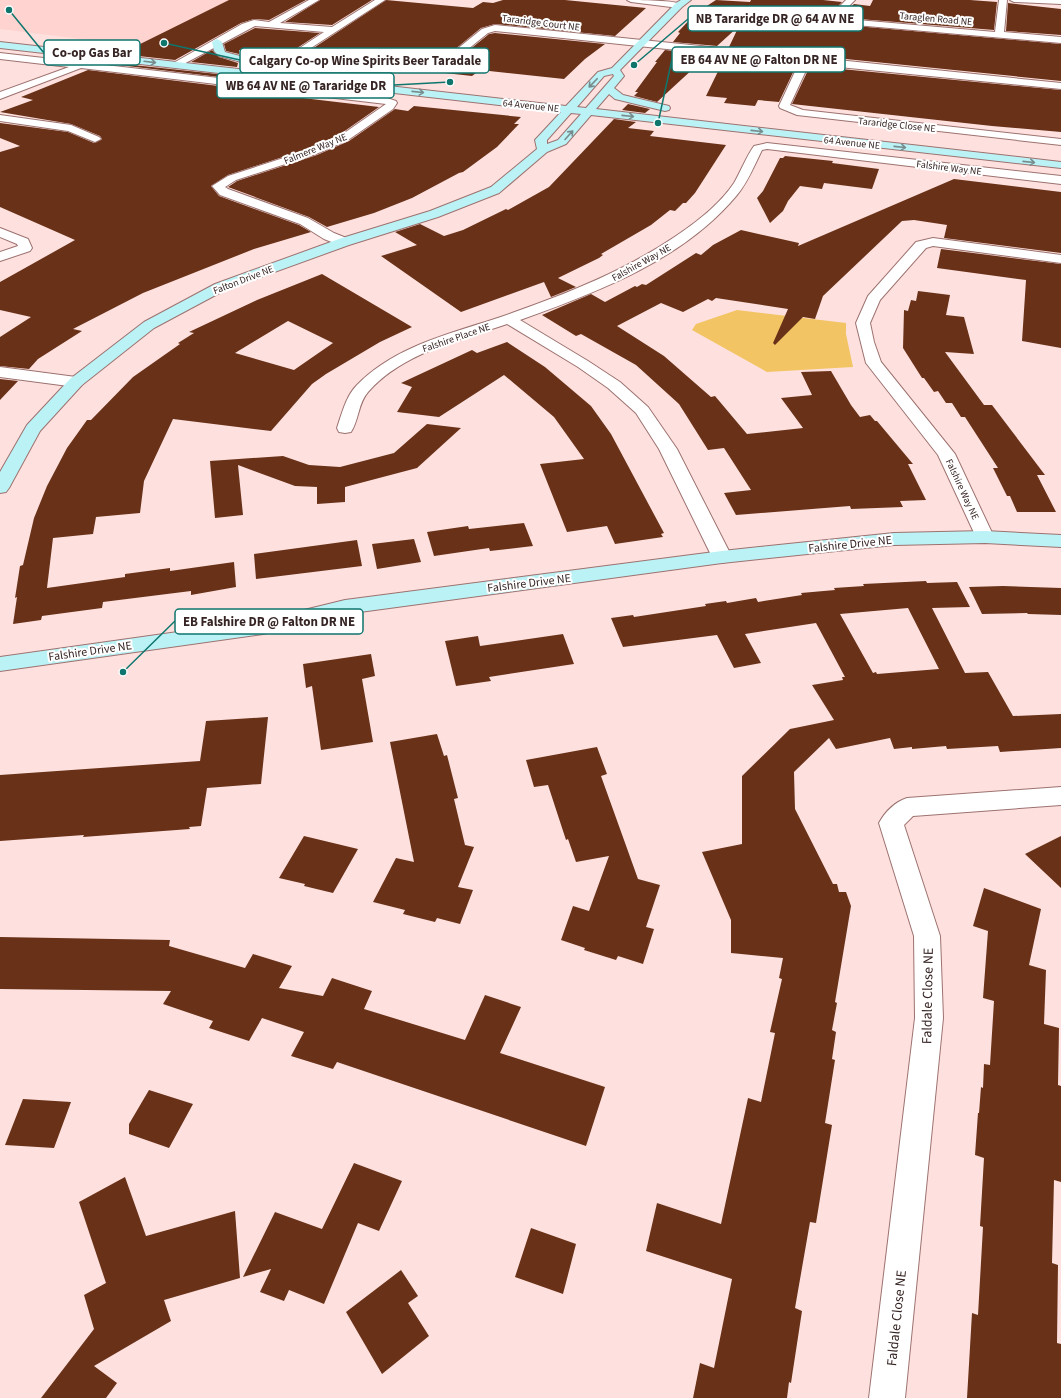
<svg xmlns="http://www.w3.org/2000/svg" width="1061" height="1398" font-family="'Source Sans 3',sans-serif">
	<style>
		.built { fill: #ffd3cf }
		.green { fill: #f3c463 }
		.building { fill: #693218; fill-rule: evenodd }
		.lines { fill: none; stroke-linecap: round; stroke-linejoin: round }
		.street-casing { stroke: #9c726f; stroke-width: 2 }
		.secondary-casing { stroke: #9c726f; stroke-width: 2 }
		.street { fill: #fff; fill-rule: evenodd }
		.secondary { fill: #baf2f6; fill-rule: evenodd }
		.oneway { stroke: #788c8d }
		.labels { text-anchor: middle; stroke-width: 4; stroke-linejoin: round; paint-order: stroke }
		.far-street-label { font-size: 10px; fill: #362524; stroke: #fff }
		.street-label { font-size: 12px; fill: #362524; stroke: #fff }
		.near-street-label { font-size: 14px; fill: #362524; stroke: #fff }
		.leader { fill: none; stroke: #0f766e; stroke-width: 1.5 }
		.callout-dot { fill: #0f766e; stroke: #fff; stroke-width: 1.5 }
		.callout { fill: #fff; stroke: #0f766e; stroke-width: 1.5 }
		.callout-label { font-size: 13px; text-anchor: middle; font-weight: bold; fill: #362524 }
	</style>
	<rect width="100%" height="100%" fill="#fee1df"/>
	<path class="built" d="M0,0H251L178,51L0,29Z"/>
	<path class="green" d="M737,310L846,323V334L853,367L767,372L692,330L696,324Z"/>
	<path class="building" d="M229,0H306L269,20L254,19L241,23L175,60L120,54Z
		M320,0H372L332,25L285,22Z
		M386,0L473,8L483,2L493,3L503,0H565L646,8L615,36L495,24L481,28L442,60L446,64L453,63L489,34L495,33L605,44L585,59L564,79L480,70L472,76L300,57Z
		M716,0L750,2L751,0H823L842,2L829,16L844,25L1061,44V81L729,47L739,26L717,46L673,42L680,33L678,32L696,13Z
		M873,0H970L997,2L994,30L847,18L842,15L854,4L870,6Z
		M1008,3L1061,9V35L1006,31Z
		M255,28L320,33L288,54V56L239,50V54L226,51L224,44Z
		M212,50L219,57L238,63L237,67L191,62Z
		M665,50L708,55L657,102L634,96L638,92H635L657,62H655Z
		M725,57L797,64L779,102L758,100L755,106L724,103L727,98L706,96Z
		M105,62L236,76V79L102,63Z
		M810,66L1061,90V132L992,126L792,104Z
		M88,70L235,88V90L379,107L339,135L307,149L228,175L211,186L219,196L299,225L311,232L254,249L143,293L73,329L82,331L38,359L29,369L0,366V337L31,317L0,310V282L75,240L0,207V152L20,146L0,138V123L68,132L94,143L102,139L100,136L71,124L0,112L33,100L21,97Z
		M628,104L650,109L645,113L622,110Z
		M414,106L521,117L514,124H519L497,147L463,172L459,173L412,198L374,213L327,227L309,217L228,187L237,181L317,155L349,141L395,109L408,111Z
		M614,119L636,122L628,128L654,131L650,136L726,145L695,193L686,203H683L675,211L670,210L651,225L601,254L603,255L599,258L558,278L576,287L551,297L544,282L461,312L381,256L417,245L395,232L420,224L444,236L463,230L506,209L508,210L549,187Z
		M785,156L833,161L832,163L879,169L872,189L824,183L822,189L800,186L788,201L783,211L770,223L757,198L763,191L780,158H783Z
		M954,179L1061,192V253L944,238L947,225L914,220L902,221L823,296L815,319L803,317L775,345L773,343L788,309L716,298L712,301L708,299L683,312L661,303L617,326L664,356L711,397L715,396L747,434L803,428L781,398L812,395L801,372L831,371L851,405L860,417L870,415L875,421H877L913,464H908L926,500L900,501L903,507L851,509L850,506L736,515L724,493L751,490L724,448L708,450L679,404L636,365L581,334L576,336L542,315L591,294L605,302L635,286L637,287L642,284L646,285L696,253L701,255L713,245L741,230L799,243L798,246Z
		M941,249L1061,264V348L1022,341L1026,280L937,268Z
		M322,274L412,327L380,342L326,374L312,384L271,431L173,419L144,481L140,513L96,517L93,534L53,538L47,588L125,577V574L170,568V571L234,562L236,587L191,595V591L103,602L102,608L42,616L41,620L13,624L17,597L15,598L20,566L23,565L34,518L47,486L67,448L87,420H91L133,377L180,344L178,343L194,333L189,332L257,300ZM288,321L333,343L294,370L235,353Z
		M918,291L950,295L946,315L964,317L974,354L945,352L984,405H992L1045,475H1037L1056,512H1017L1010,496H1007L993,468H998L965,417H961L952,403H946L938,391L934,392L924,378H922L903,348L904,310L908,311L911,300L916,301Z
		M507,342L545,367L591,406L611,434L664,533L661,534L663,537L615,544L607,526L567,532L540,464L584,459L554,417L504,375L439,417L397,412L412,387L401,383L472,350L477,353Z
		M0,379L18,381L0,400Z
		M427,424L461,428L417,468L345,487V502L317,504V487L295,486L238,465L243,515L215,518L210,461L283,456L309,465L340,467L394,453Z
		M524,523L533,546L490,551L489,548L434,556L427,532L468,526L469,529Z
		M414,539L421,562L377,569L372,544Z
		M357,540L362,566L256,579L254,554Z
		M926,581L927,583L957,582L970,607L932,608L965,673L988,672L1013,716L1061,714V748L1000,752L998,746L947,749L946,746L912,749V747L894,749L890,738L836,749L829,738L794,772L795,809L833,884H837L839,892H846L851,906L835,1002L837,1003L832,1030L836,1032L832,1059L835,1060L825,1123L832,1125L816,1223L810,1222L795,1308L802,1311L791,1383L789,1382L787,1398H693L700,1363L714,1368L732,1279L646,1251L657,1203L721,1224L748,1098L761,1102L775,1033L770,1032L782,979L779,978L783,958L731,953V920L702,852L742,844V776L790,729L834,720L812,685L843,680L842,677H845L816,623L745,634L761,663L734,668L717,635L623,647L611,618L633,615L634,617L706,606L705,604L726,601L727,603L756,598L758,602L802,595L801,593L835,590L834,588L864,586L863,584ZM908,608L939,669L877,674L876,672L873,673L840,614Z
		M1003,586L1061,588V615L1028,614L1027,613L982,614L969,587Z
		M563,634L574,664L489,677L491,681L456,686L445,641L478,636L480,646Z
		M371,654L375,676L362,679L373,742L321,750L312,686L306,688L303,664Z
		M268,717L261,784L207,788L201,826L189,827L190,829L83,837L84,835L0,841V775L200,761L206,721Z
		M437,734L444,756L447,755L458,798L454,799L465,845L474,847L458,887L473,890L460,924L437,918L435,922L403,914L405,910L373,902L396,858L414,862L390,742Z
		M597,747L607,774L601,776L638,879L660,885L646,927L654,929L643,964L618,956L616,960L584,950L585,948L561,940L573,906L589,911L609,856L576,862L568,839L566,840L548,785L534,787L526,760Z
		M304,836L358,849L333,893L304,886L305,884L279,878Z
		M1061,836V888L1025,854Z
		M984,888L1041,909L1029,965L1046,970L1044,1024L1059,1028L1058,1085L1061,1086V1182L1054,1180L1052,1263L1058,1265L1057,1343L1061,1344V1398H967L972,1313L978,1315L983,1227L980,1226L984,1158L975,1155L978,1113H979L981,1087L983,1088L984,1064L990,1065L994,1001L983,998L988,931L973,926Z
		M0,937L170,940L169,946L245,968L253,954L292,966L279,988L323,996L332,978L372,991L364,1009L465,1040L485,995L521,1007L500,1053L605,1087L586,1146L337,1062L333,1069L291,1056L304,1032L262,1018L249,1041L209,1028L213,1021L163,1004L171,991L0,989Z
		M149,1090L193,1104L169,1148L129,1134V1124Z
		M23,1099L71,1102L54,1148L5,1145Z
		M354,1163L402,1181L379,1231L358,1223L324,1304L289,1290L284,1301L260,1292L271,1269L243,1277L275,1212L322,1229Z
		M125,1177L146,1236L235,1211L240,1278L164,1300L171,1321L94,1366L117,1383L106,1398H41L94,1329L84,1295L106,1283L79,1202Z
		M531,1228L576,1244L563,1294L515,1277Z
		M401,1270L418,1296L408,1303L429,1336L382,1374L346,1312Z"/>
	<g class="lines">
		<defs>
			<path id="street" d="M309,0H319L280,23L332,27L375,0H385L297,57L294,58L289,55L324,32L255,26L178,67H172L170,65L242,24L254,20L269,22Z
				M627,0C638,0 676,0 683,5L679,8L631,2Z
				M846,0H855L840,15L846,19L995,32L999,0H1007L1004,32L1061,37V43L844,24L830,16Z
				M1010,0H1061V4L1014,2Z
				M495,25L1061,83V89L809,64L790,105L803,110L1061,139V145L797,115L780,108L779,106L799,63L495,31L488,33L452,62H446L444,60L446,58L482,29Z
				M0,53L384,97L396,101L397,103L393,109L348,140L316,154L236,180L225,187L228,189L308,218L334,233L349,239L351,242L349,245H339L324,239L300,224L220,195L212,186L228,176L308,150L340,136L386,104L81,68L0,99V92L69,67L0,59Z
				M0,115L71,125L99,137L101,139L95,142L68,131L0,121Z
				M767,143L1061,176V184L767,149L762,150C754,166 748,182 737,195C683,260 598,292 520,320L588,361L620,382L648,407L677,449L732,557L729,561L722,563L715,561L712,557L659,449L636,413L608,388L578,367L507,324C460,340 402,353 368,392C358,403 359,420 351,432L345,433L339,432L337,428C342,413 346,396 357,385C398,343 459,332 512,313C569,293 626,270 676,236C697,222 720,204 734,183C741,171 746,157 754,146Z
				M0,228L28,239L32,248L30,251L0,261V252L18,246L17,244L0,237Z
				M933,238L1061,255V263L933,246L926,248L880,300L870,323L874,342L881,362L955,454L994,537L992,541L985,543L978,541L976,537L938,455L866,363L856,323L868,296L916,242Z
				M0,367L76,377L82,379L84,382L82,385L76,387L0,377Z
				M1061,787V805L913,816L904,825L940,936L943,1018L905,1398H869L915,1018L914,936L879,823C885,812 895,802 907,798Z"/>
			<path id="secondary" d="M681,0H691L682,7L620,70L624,76L614,88L623,95L669,106L670,108L669,110L665,111L615,99L609,94L596,109L1061,162V168L591,115L566,144L547,152L499,193L438,217L349,245L225,290L154,328L82,385L40,431L9,488L6,492L0,493V472L27,425L70,379L144,322L215,284L339,239L430,211L491,187L537,149L535,140L561,112L0,48V42L566,106L598,72L612,68L676,3ZM613,74L614,76L586,108L577,107L604,76ZM571,113L581,114L558,140L547,144V140Z
				M217,39L222,42L225,52L259,61L261,63L256,66L219,56L214,51L212,42Z
				M985,531L1061,535V547L985,543L894,545L722,563L345,614L263,634L0,671V657L263,620L345,600L722,551L894,533Z"/>
		</defs>
		<use href="#street" class="street-casing"/>
		<use href="#secondary" class="secondary-casing"/>
		<use href="#street" class="street"/>
		<use href="#secondary" class="secondary"/>
	</g>
	<defs><path id="oneway-shaft" d="M-6 0H5M1.5-3L5.5 0L1.5 3" fill="none" stroke-width="1.6" stroke-linecap="round" stroke-linejoin="round"/></defs>
	<g class="oneway">
		<use href="#oneway-shaft" transform="translate(150 62) rotate(7)"/>
		<use href="#oneway-shaft" transform="translate(593 83) rotate(134)"/>
		<use href="#oneway-shaft" transform="translate(418 92) rotate(6)"/>
		<use href="#oneway-shaft" transform="translate(628 116) rotate(6)"/>
		<use href="#oneway-shaft" transform="translate(757 131) rotate(6)"/>
		<use href="#oneway-shaft" transform="translate(569 135) rotate(-48)"/>
		<use href="#oneway-shaft" transform="translate(900 147) rotate(6)"/>
		<use href="#oneway-shaft" transform="translate(1029 162) rotate(6)"/>
	</g>
	<g class="labels">
		<g class="far-street-label">
			<text transform="translate(936 18) rotate(5)" y="4">Taraglen Road NE</text>
			<text transform="translate(541 22) rotate(7)" y="4">Tararidge Court NE</text>
			<text transform="translate(531 105) rotate(6)" y="4">64 Avenue NE</text>
			<text transform="translate(897 124) rotate(6)" y="4">Tararidge Close NE</text>
			<text transform="translate(852 142) rotate(6)" y="4">64 Avenue NE</text>
			<text transform="translate(315 148) rotate(-22)" y="4">Falmere Way NE</text>
			<text transform="translate(949 167) rotate(7)" y="4">Falshire Way NE</text>
			<text transform="translate(641 262) rotate(-29)" y="4">Falshire Way NE</text>
			<text transform="translate(243 279) rotate(-21)" y="4">Falton Drive NE</text>
			<text transform="translate(456 337) rotate(-19)" y="4">Falshire Place NE</text>
			<text transform="translate(963 489) rotate(65)" y="4">Falshire Way NE</text>
		</g>
		<g class="street-label">
			<text transform="translate(850 544) rotate(-6)" y="4">Falshire Drive NE</text>
			<text transform="translate(529 583) rotate(-7)" y="4">Falshire Drive NE</text>
			<text transform="translate(90 651) rotate(-8)" y="4">Falshire Drive NE</text>
		</g>
		<g class="near-street-label">
			<text transform="translate(927 996) rotate(-89)" y="5">Faldale Close NE</text>
			<text transform="translate(896 1318) rotate(-84)" y="5">Faldale Close NE</text>
		</g>
	</g>
	<path class="leader" d="M634 65L688 19M9 10L44 53M658 123L672 59M164 43L240 60M450 82L394 85M123 672L175 621"/>
	<g class="callout-dot">
		<circle cx="634" cy="65" r="4"/>
		<circle cx="9" cy="10" r="4"/>
		<circle cx="658" cy="123" r="4"/>
		<circle cx="164" cy="43" r="4"/>
		<circle cx="450" cy="82" r="4"/>
		<circle cx="123" cy="672" r="4"/>
	</g>
	<g class="callout">
		<rect x="688" y="6" width="175" height="25" rx="4"/>
		<rect x="44" y="40" width="96" height="25" rx="4"/>
		<rect x="672" y="47" width="173" height="25" rx="4"/>
		<rect x="240" y="48" width="249" height="25" rx="4"/>
		<rect x="217" y="73" width="177" height="25" rx="4"/>
		<rect x="175" y="609" width="188" height="25" rx="4"/>
	</g>
	<g class="callout-label">
		<text x="775" y="23">NB Tararidge DR @ 64 AV NE</text>
		<text x="92" y="57">Co-op Gas Bar</text>
		<text x="759" y="64">EB 64 AV NE @ Falton DR NE</text>
		<text x="365" y="65">Calgary Co-op Wine Spirits Beer Taradale</text>
		<text x="306" y="90">WB 64 AV NE @ Tararidge DR</text>
		<text x="269" y="626">EB Falshire DR @ Falton DR NE</text>
	</g>
</svg>
